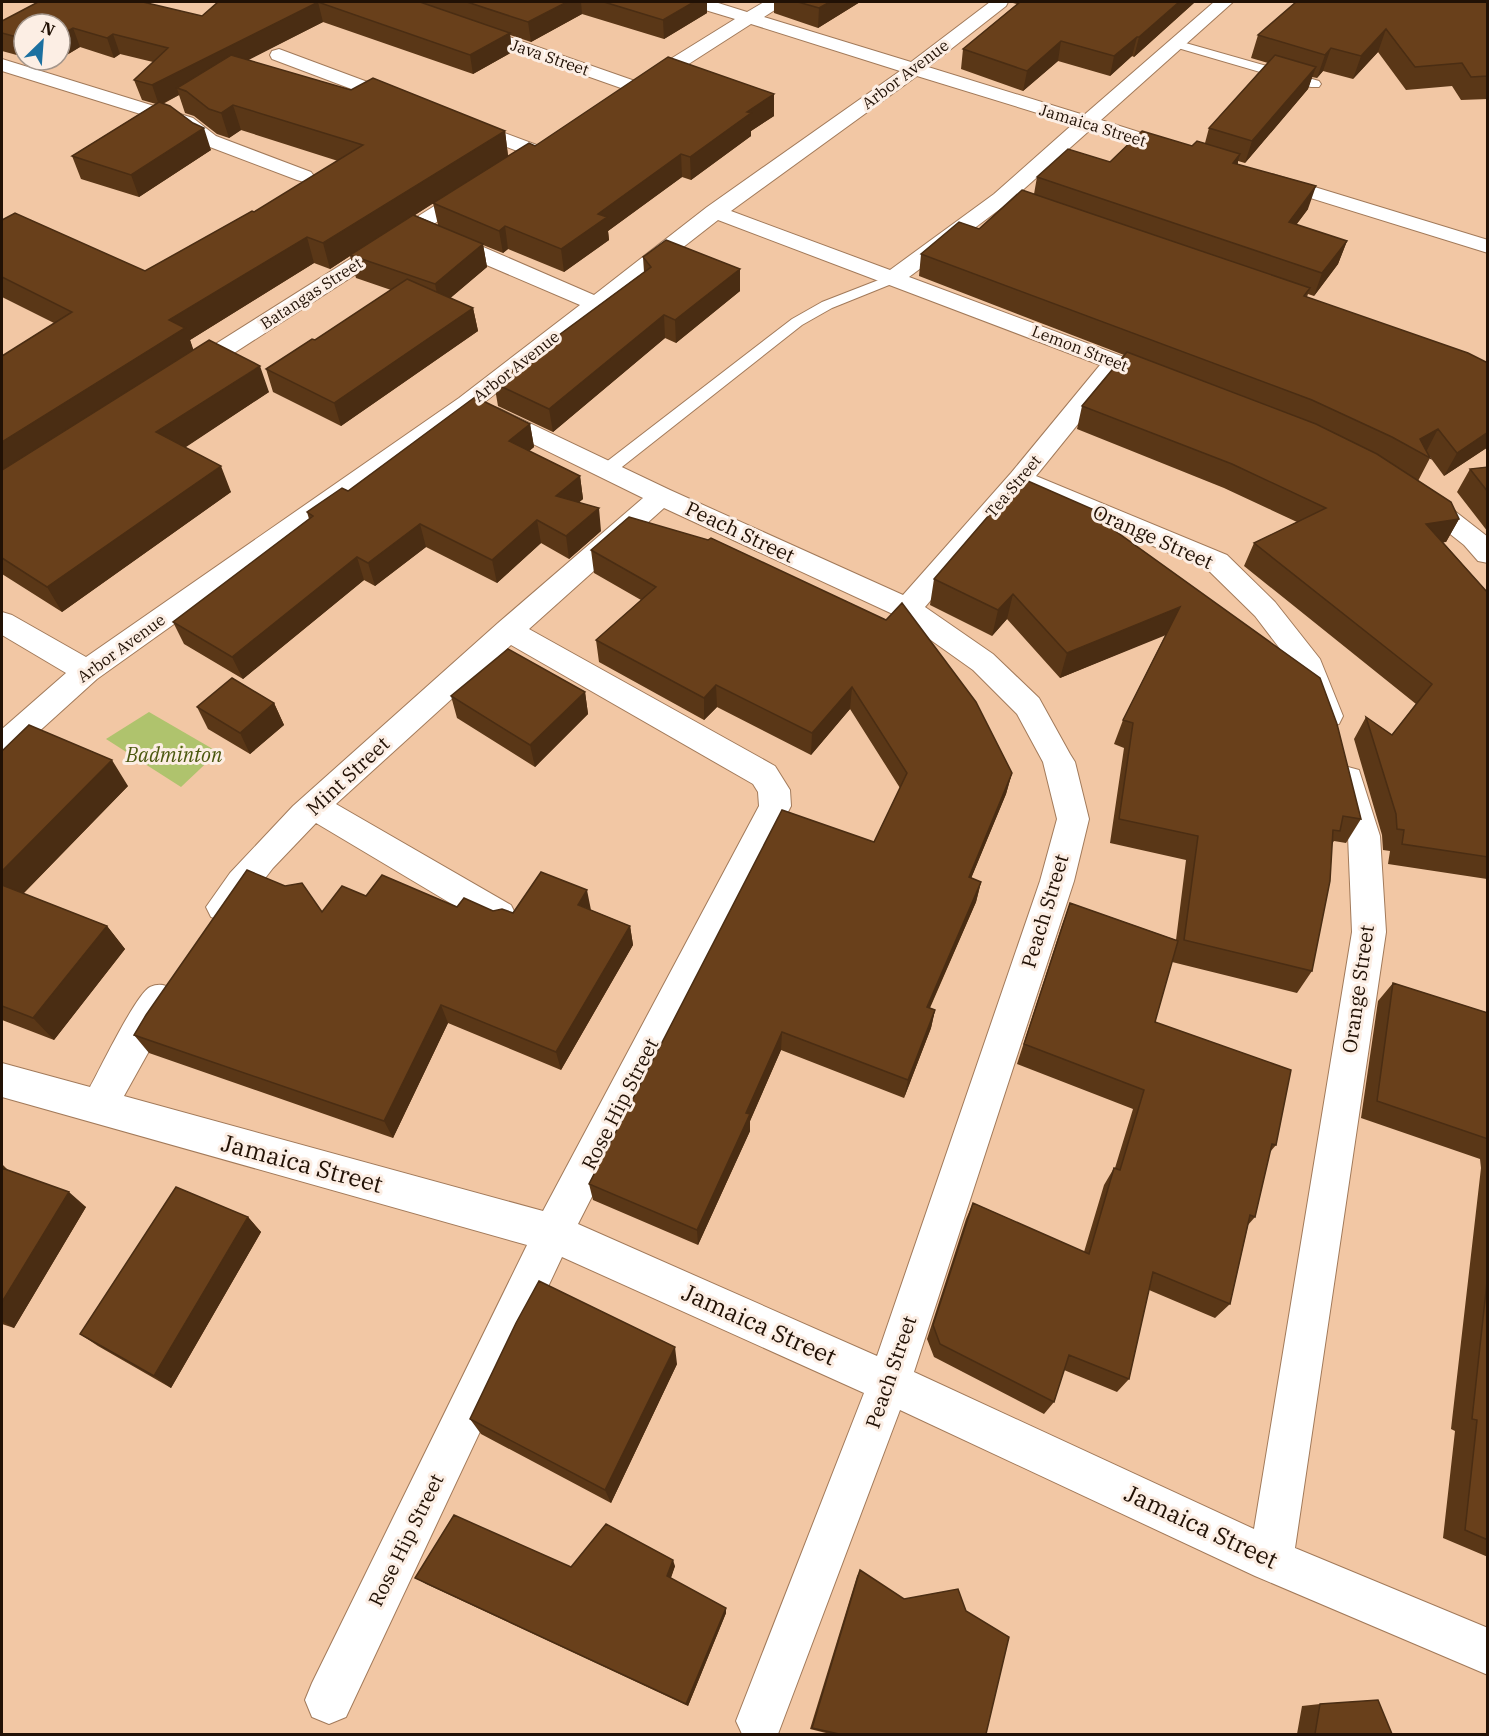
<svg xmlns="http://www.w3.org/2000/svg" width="1489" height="1736" font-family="'IBM Plex Serif',serif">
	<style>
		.green { fill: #afc36d }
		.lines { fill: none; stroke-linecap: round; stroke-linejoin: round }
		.lane-casing { stroke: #a27a5a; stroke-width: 2 }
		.street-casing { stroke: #a27a5a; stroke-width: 2 }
		.lane { fill: #fff; fill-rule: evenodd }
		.street { fill: #fff; fill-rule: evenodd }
		.wall { fill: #5a3717; fill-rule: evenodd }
		.shaded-wall { fill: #4a2d13 }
		.building { fill: #69401b; stroke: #4a2d13; stroke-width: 1.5 }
		.labels { text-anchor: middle; stroke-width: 6; stroke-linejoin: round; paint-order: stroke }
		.far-street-label { font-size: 16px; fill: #211105; stroke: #fceee4 }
		.street-label { font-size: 20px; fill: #211105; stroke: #fceee4 }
		.park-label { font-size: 20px; font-style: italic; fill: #4b580f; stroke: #fceee4 }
		.near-street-label { font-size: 24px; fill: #211105; stroke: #fceee4 }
	</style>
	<rect width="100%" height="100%" fill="#f2c7a4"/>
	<path class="green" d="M149,712L218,752L181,787L106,739Z"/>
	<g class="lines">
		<defs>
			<path id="lane" d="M1175,40L1319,81L1321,84L1319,87H1311L1171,46V42Z
				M894,274L899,275L901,278L899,281L832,308L802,325L613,474H601L599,470L601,466L792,319L822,302Z"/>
			<path id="street" d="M385,2H409L635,81L735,19L692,6L690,2H715L747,12L764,2H783L781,6L764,17L911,62L990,2H1008L1006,6L928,67L1084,115L1214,2H1233L1101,120L1186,147L1189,151L1186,155H1172L1090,130L1016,196L1060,211L1063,216L1060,221C1042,225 1020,212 1004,206L909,277L1167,373L1170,378L1167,383L1158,385L1120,372L1036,476L1227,555L1275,602L1320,659L1343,716L1339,724L1328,727L1317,724L1297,671L1255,616L1207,569L1024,491L925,607L993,654L1039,698L1070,754L1075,762L1089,819L1074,881L914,1372L1254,1529L1352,932L1348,836L1332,779L1337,770L1348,767L1359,770L1380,836L1386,932L1295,1548L1488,1628V1675L1255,1576L900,1410L778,1734H742L736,1721L864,1393L562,1257L346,1717L329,1724L312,1717L305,1700L312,1683L527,1245L2,1097V1063L90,1087C100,1069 136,994 150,987C159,983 164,985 172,988L178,999L124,1096L543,1211L759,806L758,792L753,784L511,645L336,804L511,905L516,915L511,925L499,929L487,925L316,823L273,868L235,917L223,921L211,917L206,907L230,873L293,806L498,623L643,498L482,419L479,414L482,409L491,406L500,409L670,490L903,595L1011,473L1100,365L718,220L477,408L97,679L13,755L2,759V729L66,673L2,635V612L12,615L86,657L459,398L580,305L435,243L432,238L435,233L443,231L451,233L594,295L707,207L900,71L751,24L645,92L638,94L388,6ZM917,76L1073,124L994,194L890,270L731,211ZM664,508L897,616L973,670L1017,714L1043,762L1057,819L1040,881L877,1356L578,1224L791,806L790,790L775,766L529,629Z
				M279,49L408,97L411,101L408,105H394L272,59L270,55L272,51Z
				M2,59L193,118L216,136L311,172L314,176L311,180L304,182L297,180L202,144L179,126L2,71Z
				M464,118L542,147L545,151L542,155H528L457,128L454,124L457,120Z
				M1272,174L1488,240V253L1265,184L1262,180L1265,176Z
				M473,184L480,186L483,190L480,194L197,377L188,379L179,377L176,372L179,367L466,186Z
				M1420,488L1429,491L1488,537V563L1478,561L1464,545L1411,503L1407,497L1411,491Z"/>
		</defs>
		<use href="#lane" class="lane-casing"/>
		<use href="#street" class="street-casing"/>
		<use href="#lane" class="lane"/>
		<use href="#street" class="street"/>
	</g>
	<path class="wall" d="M218,2H707V13L664,39L582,14L531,42L510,35L512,52L473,74L323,22L247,60L351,90L505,131L508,156L535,146L774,94V116L751,131V136L691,180L682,177L608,231L609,240L564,272L508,249L503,253L483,245L487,267L450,298L473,308L478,331L341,426L273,392L266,369L315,340L391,290L356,278L350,256L330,269L314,263L190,340L193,350L269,392L185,447L231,492L62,612L2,574V356L54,323L2,297V220L145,271L254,212L338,161L241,130L229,138L217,134L194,116L185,113L179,95L163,104L211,150L139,197L81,179L72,156L156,104L142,100L134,80L153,62L120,54L114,58L80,47L60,59V24H24V57L2,51V21L202,16ZM433,203L438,225L415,215Z
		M774,2H860L818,28L774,13Z
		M1009,2H1195L1134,57L1132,56L1110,76L1058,61L1023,91L961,69L963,49L1017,4Z
		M1488,2V99L1461,100L1452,86L1406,90L1378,52L1353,79L1323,71L1317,78L1312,77L1308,89L1245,163L1238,161V164L1308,209L1296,225L1347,241L1338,264L1314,296L1308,294L1307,297L1488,363V447L1444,476L1427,453L1430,458L1418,481L1459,519L1446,542H1443L1488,593V886L1487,879L1388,864L1390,851L1383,850L1382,835L1354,739L1366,717L1392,735L1416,704L1244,566L1254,543L1297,522L1224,488L1077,429L1082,406L1124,355L919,276L921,254L979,229L1034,194L1037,177L1205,143L1209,128L1268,63L1251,58L1258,35Z
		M36,60H58L51,64Z
		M643,257L740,269V291L676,343L665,338L553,432L498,406L494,383L644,272Z
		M530,424L534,447L529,451L580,476L583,499L579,502L601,531L569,559L541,543L497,583L426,547L375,586L364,580L243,679L184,644L173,622L309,519L307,512L348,491Z
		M1488,467V532L1457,492L1470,469Z
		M1106,524L1361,819L1346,843L1334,841L1332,844L1312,971L1297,993L1172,962L1173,958L1155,1022L1276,1145L1270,1152L1255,1217L1248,1225L1230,1304L1215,1318L1149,1290L1129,1379L1117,1392L1064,1370L1054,1402L1044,1414L934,1357L927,1339L966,1219L973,1203L1084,1252L1104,1185L1114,1168H1115L1133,1109L1017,1064L1062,925L1070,903L1176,940L1186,860L1110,843L1124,748L1114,744L1123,720L1166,634L1060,678L1007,619L992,636L930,605L934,579Z
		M591,550L1012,773L1006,794L971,878L981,882L976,902L930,1008L935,1010L931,1028L904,1098L781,1050L750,1121V1131L698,1245L593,1200L589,1184L874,842L900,788L850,709L811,755L717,707L704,720L599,662L596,640L641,600L594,573Z
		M585,692L588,714L535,767L457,718L451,696Z
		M274,703L284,725L250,754L208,729L197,707Z
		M2,751L128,786L23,894L107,926L125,949L54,1040L2,1020Z
		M366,896L513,913L591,910L630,926L633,945L561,1070L448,1023L393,1138L149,1053L134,1035L322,912Z
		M1393,983L1488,1013V1557L1443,1538L1455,1431L1451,1429L1481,1168L1480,1159L1361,1118L1378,1001Z
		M2,1164L9,1171L86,1207L14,1328L2,1324Z
		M248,1217L261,1232L171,1388L98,1346L80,1334Z
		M677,1364L611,1503L481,1434L470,1419Z
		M675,1566L671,1578L726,1613L688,1706L426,1584L416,1578L571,1567Z
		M860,1570L986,1734H830L810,1729L857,1576Z
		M1320,1704L1392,1734H1297L1302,1706Z"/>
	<path class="shaded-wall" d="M318,2L323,22L186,92L177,88L179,95L159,105L152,85Z
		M567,2H581L582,14L531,42L528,22Z
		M694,2H707V13L664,39L663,20Z
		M830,2H860L818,28L819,8Z
		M1179,2H1195L1134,57L1139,37Z
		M73,28L80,47L60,59V35Z
		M1386,29L1378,52L1353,79L1361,56Z
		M510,33L512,52L473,74L470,55Z
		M113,34L120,54L114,58L107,38Z
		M1137,37L1132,56L1110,76L1114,56Z
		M1061,41L1058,61L1023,91L1027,71Z
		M1331,48L1323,71L1317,78L1325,55Z
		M50,60H58L51,64Z
		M1316,67L1308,89L1245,163L1252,141Z
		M774,94V116L751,131V136L691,180L690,157L747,112Z
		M233,105L241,130L229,138L221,113Z
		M204,128L211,150L139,197L131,175Z
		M505,131L508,156L352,255H350V256L330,269L323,243Z
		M681,154L682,177L608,231L609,240L564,272L561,249L598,214Z
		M1240,154L1234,177L1233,163Z
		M1316,186L1308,209L1281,245L1289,222Z
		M505,226L508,249L503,253L499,231Z
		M307,237L314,263L190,340L195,354L2,478V442L169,320Z
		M1347,241L1338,264L1314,296L1322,273Z
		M483,244L487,267L440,307L435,284Z
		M740,269V291L676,343L675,320Z
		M473,308L478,331L341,426L334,403Z
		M664,315L665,338L553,432L549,409Z
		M260,366L269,392L168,459L156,432Z
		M530,424L534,447L514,464L509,441Z
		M1438,429L1426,452L1420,439Z
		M1488,432V447L1444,476L1457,453Z
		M221,466L231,492L62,612L47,587Z
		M580,476L583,499L560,519L556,496Z
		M599,508L601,531L569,559L566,536Z
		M1459,519L1446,542L1414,547L1426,524Z
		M537,520L541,543L497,583L492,560Z
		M420,524L426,547L375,586L368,563Z
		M357,557L364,580L243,679L232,657Z
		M1013,594L1007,619L992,636L998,610Z
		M1180,607L1171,633L1060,678L1067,653Z
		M716,685L717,707L704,720V698Z
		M852,687L850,709L811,755L812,733Z
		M585,692L588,714L535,767L530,745Z
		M274,703L284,725L250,754L240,733Z
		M112,760L128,786L12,905L2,893V871Z
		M1012,773L1006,794L963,898L969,877Z
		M981,882L976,902L922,1025L927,1007Z
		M587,890L591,910L578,905Z
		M107,926L125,949L54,1040L33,1018Z
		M630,926L633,945L561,1070L556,1052Z
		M441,1005L448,1023L393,1138L384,1121Z
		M935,1010L931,1028L904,1098L908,1080Z
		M782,1032L781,1050L750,1121V1131L698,1245L697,1230L746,1113Z
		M69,1192L86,1207L14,1328L2,1321V1302Z
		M248,1217L261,1232L171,1388L154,1376Z
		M675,1347L677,1364L611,1503L605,1490Z
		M673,1560L675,1566L669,1582L667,1576Z
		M726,1608V1613L688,1706L686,1704Z"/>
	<path class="building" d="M38,2H143L202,16L218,2H420L510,33L470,55L318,2L152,85L134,80L168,48L113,34L107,38L73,28L60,35V24H24V39L2,33V21Z
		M467,2H567L528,22Z
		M604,2H694L663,20Z
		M798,2H830L819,8Z
		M1020,2H1179L1139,37H1137L1114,56L1061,41L1027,71L963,49Z
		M1296,2H1488V76L1471,77L1462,63L1415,67L1386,29L1361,56L1331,48L1325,55L1258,35Z
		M231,55L351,90L373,78L505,131L323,243L307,237L169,320L185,328L2,442V356L72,312L2,277V220L15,213L145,271L252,211L254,212L363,145L233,105L221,113L209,109L186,91L177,88Z
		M1275,55L1316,67L1252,141L1209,128Z
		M668,57L774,94L747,112L751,113L690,157L681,154L598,214L607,217L561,249L505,226L499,231L433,203L529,143L535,146Z
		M159,102L170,106L193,123L204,128L131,175L72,156Z
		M1142,131L1192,146L1197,141L1240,154L1233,163L1316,186L1289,222L1347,241L1322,273L1037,177L1068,149L1110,162Z
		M1022,190L1310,288L1304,296L1468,353L1488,363V432L1457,453L1438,429L1420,439L1430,458L1392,437L1312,400L921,254L959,222L979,229Z
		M413,215L483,244L435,284L350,255Z
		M666,240L740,269L675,320L664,315L549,409L494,383L651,267L643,257Z
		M407,279L473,308L334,403L266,369L312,339L315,340Z
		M209,340L260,366L156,432L221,466L47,587L2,558V470Z
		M1127,352L1316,424L1377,454L1451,502L1459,519L1426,524L1488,593V857L1402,844L1404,830L1397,829L1396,814L1366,717L1392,735L1432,684L1254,543L1326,508L1232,464L1082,406Z
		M475,397L530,424L509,441L580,476L556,496L599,508L566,536L537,520L492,560L420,524L368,563L357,557L232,657L173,622L313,516L307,512L342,488L348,491Z
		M1488,467V492L1470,469Z
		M1021,478L1108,516L1103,522L1320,678L1337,724L1361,819L1343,816L1340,831L1333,830L1330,881L1312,971L1184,940L1198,836L1119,819L1133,723L1123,720L1180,607L1067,653L1013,594L998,610L934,579Z
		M629,517L708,540L711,538L886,620L902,603L976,702L1012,773L969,877L981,882L927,1007L935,1010L908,1080L782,1032L746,1113L750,1114L697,1230L589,1184L782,810L874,842L907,773L852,687L812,733L716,685L704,698L596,640L656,587L591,550Z
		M508,649L585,692L530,745L451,696Z
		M232,678L274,703L240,733L197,707Z
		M29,725L112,760L2,871V751Z
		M247,870L285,886L302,883L322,912L342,886L366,896L382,875L457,907L464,898L493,911L502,909L513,913L541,872L587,890L578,905L630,926L556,1052L441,1005L384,1121L134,1035L146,1015Z
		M2,885L107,926L33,1018L2,1006Z
		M1070,903L1178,941L1155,1022L1291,1070L1276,1145L1272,1144L1255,1217L1250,1215L1230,1304L1153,1272L1129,1379L1069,1355L1054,1402L940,1344L933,1325L973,1203L1089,1254L1114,1168L1120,1170L1144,1090L1024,1044Z
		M1393,983L1488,1013V1139L1377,1101Z
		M2,1168L69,1192L2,1302Z
		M176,1187L248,1217L154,1376L80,1334Z
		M1488,1273V1540L1465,1530L1477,1420L1472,1419Z
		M539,1281L675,1347L605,1490L470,1419L516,1323Z
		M454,1515L571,1567L606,1524L673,1560L667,1576L726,1608L686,1704L415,1578Z
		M860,1570L904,1599L958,1589L966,1611L1009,1637L986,1734H839L812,1728Z
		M1378,1700L1392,1734H1315L1320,1704Z"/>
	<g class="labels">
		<g class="far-street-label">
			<text transform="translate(550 57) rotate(19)" y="6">Java Street</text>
			<text transform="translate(905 74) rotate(-37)" y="6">Arbor Avenue</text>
			<text transform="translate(1093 125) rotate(17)" y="6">Jamaica Street</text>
			<text transform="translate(311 293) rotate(-33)" y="6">Batangas Street</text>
			<text transform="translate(1080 348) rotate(21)" y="6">Lemon Street</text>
			<text transform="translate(516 366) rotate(-38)" y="6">Arbor Avenue</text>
			<text transform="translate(1013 486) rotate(-50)" y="6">Tea Street</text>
			<text transform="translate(121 648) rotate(-36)" y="6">Arbor Avenue</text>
		</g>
		<g class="street-label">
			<text transform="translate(740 532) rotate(25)" y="7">Peach Street</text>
			<text transform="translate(1153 537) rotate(24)" y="7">Orange Street</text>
			<text transform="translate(348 776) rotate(-43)" y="7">Mint Street</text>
			<text transform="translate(1045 911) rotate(-73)" y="7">Peach Street</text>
			<text transform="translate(1358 989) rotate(-82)" y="7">Orange Street</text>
			<text transform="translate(620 1104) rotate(-63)" y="7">Rose Hip Street</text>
			<text transform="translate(891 1372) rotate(-71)" y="7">Peach Street</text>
			<text transform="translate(406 1540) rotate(-64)" y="7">Rose Hip Street</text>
		</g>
		<g class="park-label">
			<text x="174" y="762">Badminton</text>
		</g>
		<g class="near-street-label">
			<text transform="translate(302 1164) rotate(15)" y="8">Jamaica Street</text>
			<text transform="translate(759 1325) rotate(24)" y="8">Jamaica Street</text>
			<text transform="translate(1201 1527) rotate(25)" y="8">Jamaica Street</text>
		</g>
	</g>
	<rect width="1489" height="1736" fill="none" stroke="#211105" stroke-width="6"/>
	<g transform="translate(42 42) rotate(25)"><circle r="28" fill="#fceee4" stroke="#a4968b" stroke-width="1.5"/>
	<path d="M0-4.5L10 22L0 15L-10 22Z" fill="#1b70a0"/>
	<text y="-9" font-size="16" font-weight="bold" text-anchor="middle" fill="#211105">N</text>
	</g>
</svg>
